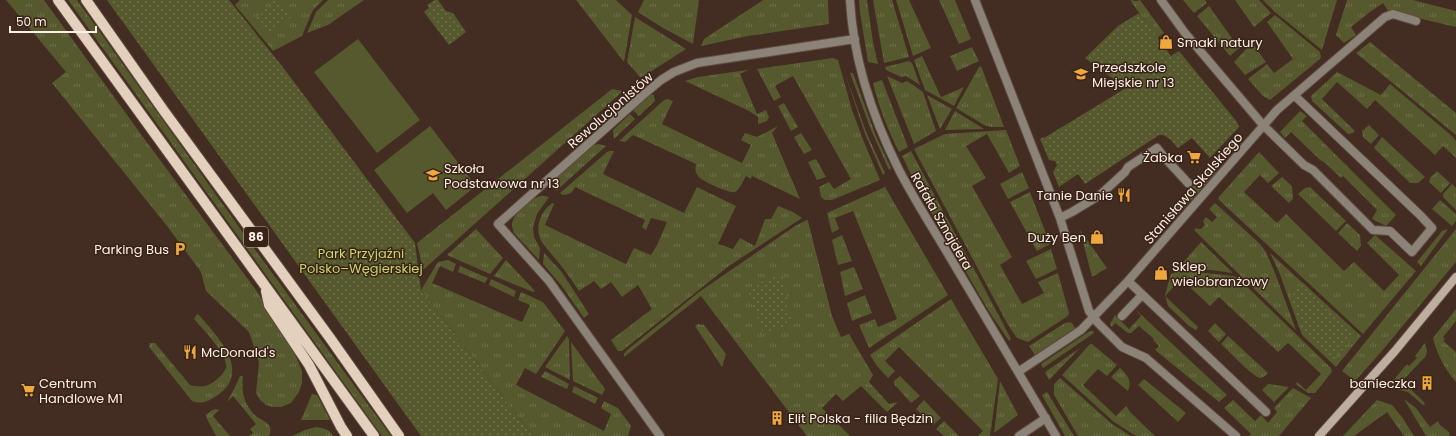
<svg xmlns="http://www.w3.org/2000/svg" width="1456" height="436" font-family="Poppins,sans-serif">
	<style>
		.grass { fill: url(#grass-tufts) }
		.park { fill: url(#park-dots) }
		.garden { fill: #55592d }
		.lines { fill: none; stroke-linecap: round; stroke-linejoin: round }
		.street-casing { stroke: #614b41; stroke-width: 10 }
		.secondary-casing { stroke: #614b41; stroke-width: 10 }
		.primary-casing { stroke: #614b41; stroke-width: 12 }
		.street { stroke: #8b8278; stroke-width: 8 }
		.secondary { stroke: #bdae9f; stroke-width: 8 }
		.primary { stroke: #e3d1bd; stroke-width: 10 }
		.labels { text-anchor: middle; stroke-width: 3; stroke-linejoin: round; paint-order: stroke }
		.shield { fill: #382317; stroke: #c3b2a9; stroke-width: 1 }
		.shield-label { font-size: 12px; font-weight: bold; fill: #ffefe8 }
		.poi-label { font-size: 13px; fill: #ffefe8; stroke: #382317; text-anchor: start }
		.street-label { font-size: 13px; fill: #ffefe8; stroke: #382317 }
		.park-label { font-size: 13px; fill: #cbd568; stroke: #382317 }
	</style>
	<defs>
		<pattern id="grass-tufts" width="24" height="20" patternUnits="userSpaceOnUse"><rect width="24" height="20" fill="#55592d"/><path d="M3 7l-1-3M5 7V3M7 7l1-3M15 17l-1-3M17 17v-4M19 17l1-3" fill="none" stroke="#6e714b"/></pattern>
		<pattern id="park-dots" width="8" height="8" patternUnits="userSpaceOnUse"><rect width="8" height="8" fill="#55592d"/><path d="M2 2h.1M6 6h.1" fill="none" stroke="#6e714b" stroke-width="1.8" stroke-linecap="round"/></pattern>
	</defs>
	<rect width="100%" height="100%" fill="#432c21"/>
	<path class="grass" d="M6,0H44L143,137L256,290L291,345L302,371V383L299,392L291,403L281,407H273L266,405L260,400L256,393L259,362L249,332L206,291L201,272L167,226L52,83L66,72Z
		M68,0H77L254,248L391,436H382Z
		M240,0H323L313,10L302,36L273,51L235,5Z
		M328,0H364L328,25L307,33L316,12Z
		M576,0H616L632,15L624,62Z
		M644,0H699L693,44L663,28L638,12Z
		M763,0H828L829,24L748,36L701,46L704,39Z
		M859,0H867L873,42L878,64L868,62L860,12Z
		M873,0H892L909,57L884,63Z
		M896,0H909L931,48L913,56Z
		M939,0H955L971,39L959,44Z
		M1130,0L1136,1L1140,0L1164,33L1157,38Z
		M1183,0H1205L1207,3L1194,13Z
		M1235,0H1259L1271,13L1254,27Z
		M1263,0H1337L1322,50L1275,12Z
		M1347,0H1413L1456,11V27L1388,11L1383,3L1370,12L1351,27L1356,35L1344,43L1336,35Z
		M1209,6L1239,48L1230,56L1197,16Z
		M1275,15L1320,52L1321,57L1320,59L1270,100L1263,96L1248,79L1267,64L1274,73L1293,59L1267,22Z
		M635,17L686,49L644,76L640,77L627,62Z
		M1370,42L1456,113V135L1356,53Z
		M1252,43L1266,62L1245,75L1234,62Z
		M972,47L979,61L957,71L950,56Z
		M922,56L941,97L964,87L954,106L925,90L914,60Z
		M833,58L838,60L852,110L864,142L880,180L832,200H825L821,197L819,187L829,182L834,189L851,179L793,76L775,86L781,97L774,101L757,69Z
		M909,61L912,63L920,85L906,76L901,77L886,70L885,67Z
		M981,66L1004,127H991L984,125L956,108L979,67Z
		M747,70H748L740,74L757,114L766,110L769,117L767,121L758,124V117L749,111L685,81L698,77Z
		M1337,72L1381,95L1390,84L1452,136L1456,141V158L1443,146L1435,155L1375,100L1367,109L1337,82L1322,99L1355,131L1353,133L1348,134L1312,101L1311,96Z
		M850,73H853L876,136L891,168L889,170L871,130Z
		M845,74L867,134L885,173L883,175L865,134Z
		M887,76L902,83L907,81L923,92L936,131L914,144Z
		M882,80L908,147L899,152C888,130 879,108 873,83Z
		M612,89L623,91L423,270L417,243Z
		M650,94L654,95L655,101L639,116L633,110Z
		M927,95L952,109L940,129Z
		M668,99L673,101L662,124L742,163L751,145L741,140L745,133L757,137L778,126L772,133L800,199L752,176L751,179L746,176C743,181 740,189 735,192C730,194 701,181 698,176C695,172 695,169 696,164L633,135L625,142L619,141L664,100Z
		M784,103L798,127L791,131L778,106Z
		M955,111L984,129L945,130Z
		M1300,111L1307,116L1302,121L1396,215L1386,226L1372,219L1377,210L1343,176L1341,178L1325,163L1319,159L1291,132L1285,138L1280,132Z
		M630,114L635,119L614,139L613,130Z
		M1369,125L1379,135L1371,144L1363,137L1362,131Z
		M1006,130L1020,166L1009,173L987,134L966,146L986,178L972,186L1012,257L1000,265L1022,304L1044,293L1038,282L1058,273L1069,313L1068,316L1028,342L1017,338L1008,325L914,149L945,134Z
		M801,133L812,150L804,154L794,137Z
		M1236,137L1242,143L1241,144L1237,141L1212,168L1217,172L1204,186L1198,180Z
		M1382,137L1425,177L1418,183H1410L1374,148Z
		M598,144L606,146L556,191L554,186L557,177L594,145Z
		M610,151H614L603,174L684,213L697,187L736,206L718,244L733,249L740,238L755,246L765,219H771L778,206L793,212L802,218L729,266L622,351H618L611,340L652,309L638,285L622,297L611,282L601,289L594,281L579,291C571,279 563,267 553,256C548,249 541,244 539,235C536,223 543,208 553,203L554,204L545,225L626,264L634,248L651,255L657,245L667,222L651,218L646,230L642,227L645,220L575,187C572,193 570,194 563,195L560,193L607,152Z
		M911,151L1007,331L1011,339L1009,341L990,313L921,195L902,156Z
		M1259,152L1279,173L1268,183L1260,175L1244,192L1277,223L1286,214L1344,271L1354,262L1384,291L1399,275L1367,243L1375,235L1416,271L1363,334L1219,200L1218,198Z
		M816,159L826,177L817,180L808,162Z
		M1437,171L1450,183L1441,193L1429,182L1430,178Z
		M1022,172L1029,188L1008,199L1000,184Z
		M1282,177L1292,186L1293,199L1289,203L1271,186Z
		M1197,181L1203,187L1175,218L1169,213Z
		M1452,184L1456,188V210L1443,197V194Z
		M885,187L948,295L869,348L859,325L875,319L878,327L897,319L853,211L835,218L839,229L832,233L827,213Z
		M1310,187L1346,221L1336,231L1298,194L1305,188Z
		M1030,192L1050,244L1037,251L1010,202Z
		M542,196L549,197L537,214L533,227L534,237L540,248L539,260L514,233C514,232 512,227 512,226C511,215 531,197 542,196Z
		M1440,200L1456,214V221L1452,226L1432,209Z
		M1215,203L1259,243L1266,252L1275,273L1296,330L1194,230L1196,228L1198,229H1201L1205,225L1203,221L1206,217L1212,222L1217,217L1209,209Z
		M807,220L808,221L832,316L841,337L849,334L873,375L869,382L889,404L898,402L887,412L861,386L843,401L836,394L822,408L850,436H807L701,296L624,357V354L626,351L699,292L795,226Z
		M1347,223L1360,235L1361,246L1357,251L1338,233Z
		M476,229L503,258L490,274L447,255Z
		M1448,229L1421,266L1417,262L1442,231Z
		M1456,229V262L1381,352L1355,381L1342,371Z
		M1080,230L1107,268L1092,277Z
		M842,235L852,261L838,265L832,240Z
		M1201,242L1233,273L1180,266Z
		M1051,249L1057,269L1036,279L1026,261Z
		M544,253L561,271L589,314L584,318L561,285L543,264Z
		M1270,253L1361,336L1336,367L1302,335L1279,272Z
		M448,260L456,264L453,272L440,266L432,283L522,322L530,305L518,300L521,292L543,302L565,331L536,374L525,368L516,385L604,431L611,414L601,408L604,401L618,408L631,426L628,436H533L421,290L438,262Z
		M506,260L535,291L533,292L494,276Z
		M460,266L488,278L485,283L458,272Z
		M854,267L863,289L845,296L840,272Z
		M1177,270L1234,276L1238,278L1331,368L1332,372L1315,393H1308L1296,384L1297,382L1306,390L1321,374L1288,343L1278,352L1219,297L1210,306L1181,279L1165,296L1198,327L1196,330L1189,326L1168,306L1165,295L1171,274L1174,273Z
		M491,279L516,291L514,297L489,285Z
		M865,295L872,313L852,321L847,303Z
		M951,299L998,379L990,436H978L983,431L899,347L885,361L895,371L888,378L877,366L870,355Z
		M1135,309L1227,395L1219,402L1155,350L1159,346L1153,340L1154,339L1139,326L1131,333H1128L1115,323L1112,327L1110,324L1115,315L1129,329L1141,316Z
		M1456,309V321L1443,337L1445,339L1443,341L1456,352V382C1445,370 1437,354 1433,338Z
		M197,314L199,315C217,336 252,371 218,395C209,401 202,405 192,401L149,347L150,343H155L190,385C200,388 208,387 216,380C220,377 224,373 226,368C229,356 202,328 194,319Z
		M1069,322L1072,323L1075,328L1035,355L1029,346L1065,323Z
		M1215,323L1226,334L1219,342L1208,331Z
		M698,324L704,325L726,354L722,367L695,326Z
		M1090,331H1093L1094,333L1043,368L1041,364Z
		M567,336L569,339L570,380L545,367Z
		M1228,336L1268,373C1266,375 1263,378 1260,378C1253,377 1228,350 1221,344Z
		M571,342L605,389L602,395L573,381Z
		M1425,343L1427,351L1426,356L1402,381L1424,402L1425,404L1423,405L1408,392L1399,390L1392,382L1407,364L1409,366L1417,358L1415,356Z
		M1090,344H1092L1117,365L1107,376L1098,369L1083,385L1116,416L1126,406L1129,410V411L1155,436H1136L1114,422L1062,375Z
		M1080,348L1049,380L1045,372Z
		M1120,368C1128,376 1132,380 1128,391L1111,377Z
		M545,371L569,384L567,389L541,377Z
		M240,376H243C241,392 244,406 257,417C261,419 265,421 268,424C271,427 271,432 269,436H249L253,433L250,429L256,424L233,396L227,402L236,385Z
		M900,376L920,396L911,403L894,384V381Z
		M1060,378L1112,424L1131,436H1078L1054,395V384Z
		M1144,379L1186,413L1178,422L1138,385Z
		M1000,381L1018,415L994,433Z
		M1268,384L1289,387L1274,402L1262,390Z
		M574,386L598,398L595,404L572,392Z
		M1293,388L1311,398L1279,436H1249L1251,434L1224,408L1233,400L1255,421L1261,415L1268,423L1277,412L1274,408Z
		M1047,392L1074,436H1065L1042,395Z
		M312,394L317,395L330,420H301Z
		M1404,399L1416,408L1430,427L1438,421L1440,425L1450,433L1449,436H1426Z
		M924,400L941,418L933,425L916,409Z
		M1377,400L1392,405L1402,417L1414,436H1404L1387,412L1354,436H1343Z
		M216,409L219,410L213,416L230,436H216L207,419L206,415L212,410Z
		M944,421L959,436H944L936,429Z
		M316,427C323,428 330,429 333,436H292L305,430Z"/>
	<path class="park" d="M107,0H229L282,66L415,243L421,290L533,436H421Z
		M275,0L291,17L272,34L256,18Z
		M435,0H438L446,11L453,13L466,32L449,45L424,12L429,8L427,5Z
		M1139,13L1171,56L1179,51L1237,122L1239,127L1210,158L1192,138L1178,148C1173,143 1168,134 1159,135L1085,184L1078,174L1059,187L1053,172L1057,165L1055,161L1049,160L1040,139L1044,137V138L1126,88L1085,58L1118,26Z
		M782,273L792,325L764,334L746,289Z
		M1302,282L1355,332V336L1334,359H1330L1303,333L1290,296Z"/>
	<path class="garden" d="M358,39L420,120L377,153L314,72Z
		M430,126L476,186L446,210L433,193L407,213L374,170Z"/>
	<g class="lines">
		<defs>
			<path id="street" d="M850,0C853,58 873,118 899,170C915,201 934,230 951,259C986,318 1021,377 1056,436
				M975,0L1060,218L1089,311L1098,323L1122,347L1146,358L1236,436
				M1161,0L1185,33L1263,125L1304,165L1313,170L1373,230L1390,231L1412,252L1432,228L1421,216L1295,96
				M1060,218L1072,212L1100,195L1125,172L1128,167L1157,148L1164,157L1188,183
				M1128,281L1266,412
				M1122,316L1142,295
				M1018,372L1081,330L1128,281L1277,110L1385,17L1393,14L1416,21
				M660,436L549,281L498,224L642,96L661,80L674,72L697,63L855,39
				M1019,436L1046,418"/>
			<path id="secondary" d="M1319,436L1395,351L1456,277"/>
			<path id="primary" d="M58,0L374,436
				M86,0L164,111L330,338L399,436
				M266,291L269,305L309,365L341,427L347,436"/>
		</defs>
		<use href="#street" class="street-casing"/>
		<use href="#secondary" class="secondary-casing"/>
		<use href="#primary" class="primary-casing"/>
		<use href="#street" class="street"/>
		<use href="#secondary" class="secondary"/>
		<use href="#primary" class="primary"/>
	</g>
	<defs>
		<symbol id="shop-bare" viewBox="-9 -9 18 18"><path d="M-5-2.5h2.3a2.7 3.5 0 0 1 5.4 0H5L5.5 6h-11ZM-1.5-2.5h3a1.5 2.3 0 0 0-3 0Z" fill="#eea83c" stroke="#382317" stroke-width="2.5" paint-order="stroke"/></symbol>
		<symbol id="school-bare" viewBox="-9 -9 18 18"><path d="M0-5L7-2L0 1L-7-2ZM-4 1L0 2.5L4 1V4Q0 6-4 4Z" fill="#eea83c" stroke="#382317" stroke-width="2.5" paint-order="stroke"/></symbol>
		<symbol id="supermarket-bare" viewBox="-9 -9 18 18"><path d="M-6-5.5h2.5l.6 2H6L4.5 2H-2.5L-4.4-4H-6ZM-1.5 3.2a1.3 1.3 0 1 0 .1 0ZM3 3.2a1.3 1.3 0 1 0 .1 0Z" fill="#eea83c" stroke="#382317" stroke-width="2.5" paint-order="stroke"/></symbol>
		<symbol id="restaurant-bare" viewBox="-9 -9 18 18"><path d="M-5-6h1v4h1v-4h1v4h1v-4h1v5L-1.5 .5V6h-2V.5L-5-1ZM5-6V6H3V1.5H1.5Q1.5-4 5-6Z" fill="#eea83c" stroke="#382317" stroke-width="2.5" paint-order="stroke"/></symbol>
		<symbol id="parking-bare" viewBox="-9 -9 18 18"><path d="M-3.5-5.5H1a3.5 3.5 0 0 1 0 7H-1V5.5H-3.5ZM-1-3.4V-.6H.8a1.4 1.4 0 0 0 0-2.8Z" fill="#eea83c" stroke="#382317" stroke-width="2.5" paint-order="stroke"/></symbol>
		<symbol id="building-bare" viewBox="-9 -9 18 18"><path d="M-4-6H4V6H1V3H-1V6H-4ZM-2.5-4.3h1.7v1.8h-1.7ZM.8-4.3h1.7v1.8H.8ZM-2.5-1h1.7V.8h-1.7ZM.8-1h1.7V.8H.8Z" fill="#eea83c" stroke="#382317" stroke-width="2.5" paint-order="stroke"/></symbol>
	</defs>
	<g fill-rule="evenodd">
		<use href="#shop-bare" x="1156" y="32" width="20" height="20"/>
		<use href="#school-bare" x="1071" y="64" width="20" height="20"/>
		<use href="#supermarket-bare" x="1184" y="147" width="20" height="20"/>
		<use href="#school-bare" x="423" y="165" width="20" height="20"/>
		<use href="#restaurant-bare" x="1114" y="185" width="20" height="20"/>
		<use href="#shop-bare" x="1087" y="227" width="20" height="20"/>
		<use href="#parking-bare" x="170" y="239" width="20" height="20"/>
		<use href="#shop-bare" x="1151" y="263" width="20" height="20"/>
		<use href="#restaurant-bare" x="180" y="342" width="20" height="20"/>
		<use href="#building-bare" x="1417" y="373" width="20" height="20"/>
		<use href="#supermarket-bare" x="18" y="380" width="20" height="20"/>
		<use href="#building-bare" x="767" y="408" width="20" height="20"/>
	</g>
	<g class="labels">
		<rect class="shield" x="244" y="227" width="24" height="20" rx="3"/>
		<g class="shield-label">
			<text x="256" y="241">86</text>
		</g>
		<g class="poi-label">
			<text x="1177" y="47">Smaki natury</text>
			<text x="1092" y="72">Przedszkole<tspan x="1092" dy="15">Miejskie nr 13</tspan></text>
			<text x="1183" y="162" text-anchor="end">Żabka</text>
			<text x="444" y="173">Szkoła<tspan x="444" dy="15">Podstawowa nr 13</tspan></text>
			<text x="1113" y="200" text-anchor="end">Tanie Danie</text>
			<text x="1086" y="242" text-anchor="end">Duży Ben</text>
			<text x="169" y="254" text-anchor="end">Parking Bus</text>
			<text x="1172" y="271">Sklep<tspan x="1172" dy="15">wielobranżowy</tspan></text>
			<text x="201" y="357">McDonald's</text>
			<text x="39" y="388">Centrum<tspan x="39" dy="15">Handlowe M1</tspan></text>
			<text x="1416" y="388" text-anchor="end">banieczka</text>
			<text x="788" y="423">Elit Polska - filia Będzin</text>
		</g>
		<g class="street-label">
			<text transform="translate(610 110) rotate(-41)" y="5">Rewolucjonistów</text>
			<text transform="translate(1193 188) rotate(-49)" y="5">Stanisława Skalskiego</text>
			<text transform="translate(942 221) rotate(60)" y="5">Rafała Sznajdera</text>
		</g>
		<g class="park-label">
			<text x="361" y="258">Park Przyjaźni<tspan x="361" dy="15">Polsko–Węgierskiej</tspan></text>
		</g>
	</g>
	<path d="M10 26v6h86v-6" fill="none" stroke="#ffefe8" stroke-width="2"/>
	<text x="16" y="26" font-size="12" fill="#ffefe8" stroke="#382317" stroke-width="3" paint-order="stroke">50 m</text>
</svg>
